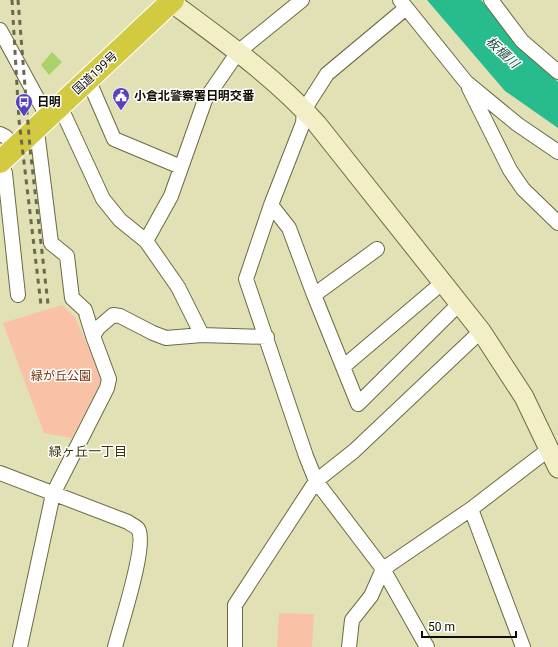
<svg xmlns="http://www.w3.org/2000/svg" width="558" height="647" font-family="Roboto,'Noto Sans JP',sans-serif">
	<style>
		.green { fill: #f9c1a6 }
		.water { fill: #28bb8d }
		.building { fill: #aad16a }
		.lines { fill: none; stroke-linecap: round; stroke-linejoin: round }
		.street-casing { stroke: #6b6a42; stroke-width: 16 }
		.secondary-casing { stroke: #6b6a42; stroke-width: 21 }
		.highway-casing { stroke: #fff; stroke-width: 24 }
		.street { stroke: #fff; stroke-width: 14 }
		.secondary { stroke: #f2efc6; stroke-width: 19 }
		.highway { stroke: #d2ca41; stroke-width: 22 }
		.rail { stroke: #6a694f; stroke-width: 3; stroke-dasharray: 5 5; stroke-linecap: butt }
		.labels { text-anchor: middle; stroke-width: 3; stroke-linejoin: round; paint-order: stroke }
		.street-label { font-size: 12px; fill: #0e0d01; stroke: #fff }
		.poi-label { font-size: 12px; font-weight: bold; fill: #0e0d01; stroke: #fff; text-anchor: start }
		.park-label { font-size: 12px; fill: #6e2f0a; stroke: #fff }
		.water-label { font-size: 13px; font-style: italic; fill: #1a513d; stroke: #fff }
		.neighbourhood-label { font-size: 13px; fill: #39360f; stroke: #fff }
	</style>
	<rect width="100%" height="100%" fill="#e2e1b5"/>
	<path class="green" d="M62,305L75,317L102,379L72,438L44,433L3,323Z
		M279,613L314,614L312,647H277Z"/>
	<path class="water" d="M427,0H481L528,54L558,82V128L505,91Z"/>
	<path class="building" d="M52,52L62,62L49,75L41,65Z"/>
	<g class="lines">
		<defs>
			<path id="street" d="M400,0L466,82L517,124L558,152
				M491,0L522,41L558,72
				M406,8L327,74L304,110L303,123L271,205L246,279L306,456L316,481L383,569L427,647
				M0,30L42,107L60,106L103,199L120,220L146,241L178,287L202,335
				M88,79L114,139L181,167
				M469,88L510,170L523,189L558,223
				M0,134L6,137
				M38,139L51,243L67,256L72,298L85,310L93,336
				M0,164L5,173L18,295
				M271,205L289,228L314,295
				M146,241L171,196L205,100L238,52L302,0
				M377,249L314,295L358,404L459,304
				M343,367L442,283
				M0,473L128,522C130,524 136,526 138,529C148,543 120,627 115,647
				M471,509L523,647
				M20,647L53,494L107,388L109,379L93,336L98,328L113,315L120,316L153,333L166,338L202,335L267,337
				M235,647V605L316,481L354,451L481,331
				M349,647L352,620L371,596L383,569L471,509L548,450"/>
			<path id="secondary" d="M171,2C221,39 275,77 317,124L481,331L524,397L558,468"/>
			<path id="highway" d="M0,162L173,0"/>
		</defs>
		<use href="#street" class="street-casing"/>
		<use href="#secondary" class="secondary-casing"/>
		<use href="#highway" class="highway-casing"/>
		<use href="#street" class="street"/>
		<use href="#secondary" class="secondary"/>
		<use href="#highway" class="highway"/>
		<path class="rail" d="M12,0L19,120L41,305
			M18,0L30,148L48,304"/>
	</g>
	<defs>
		<symbol id="civic-pin" viewBox="-11 -11 22 30"><path d="M0 17L-7.5 6A9.5 9.5 0 1 1 7.5 6Z" fill="#5841b9" stroke="#fff"/><path d="M-.6-6.5H3V-4.5H.6V-3L4-1V1h2V6H-6V1h2V-1L-.6-3ZM-1.2 2.5V6h2.4V2.5Z" fill="#fff"/></symbol>
		<symbol id="bus-pin" viewBox="-11 -11 22 30"><path d="M0 17L-7.5 6A9.5 9.5 0 1 1 7.5 6Z" fill="#5841b9" stroke="#fff"/><path d="M-5-6H5V4H4V6H2V4H-2V6H-4V4H-5ZM-3.5-4V0h7V-4ZM-3.5 1.2v1.5H-2V1.2ZM2 1.2v1.5H3.5V1.2Z" fill="#fff"/></symbol>
	</defs>
	<g fill-rule="evenodd">
		<use href="#civic-pin" x="111" y="86" width="20" height="27"/>
		<use href="#bus-pin" x="14" y="92" width="20" height="27"/>
	</g>
	<g class="labels">
		<g class="street-label">
			<text transform="translate(95 73) rotate(-43)" y="4">国道199号</text>
		</g>
		<g class="poi-label">
			<text x="134" y="100">小倉北警察署日明交番</text>
			<text x="37" y="106">日明</text>
		</g>
		<g class="park-label">
			<text x="61" y="380">緑が丘公園</text>
		</g>
		<g class="water-label">
			<text transform="translate(503 52) rotate(43)" y="5">板櫃川</text>
		</g>
		<g class="neighbourhood-label">
			<text x="88" y="456">緑ヶ丘一丁目</text>
		</g>
	</g>
	<path d="M422 631v6h94v-6" fill="none" stroke="#0e0d01" stroke-width="2"/>
	<text x="428" y="631" font-size="12" fill="#0e0d01" stroke="#ffffff" stroke-width="3" paint-order="stroke">50 m</text>
</svg>
